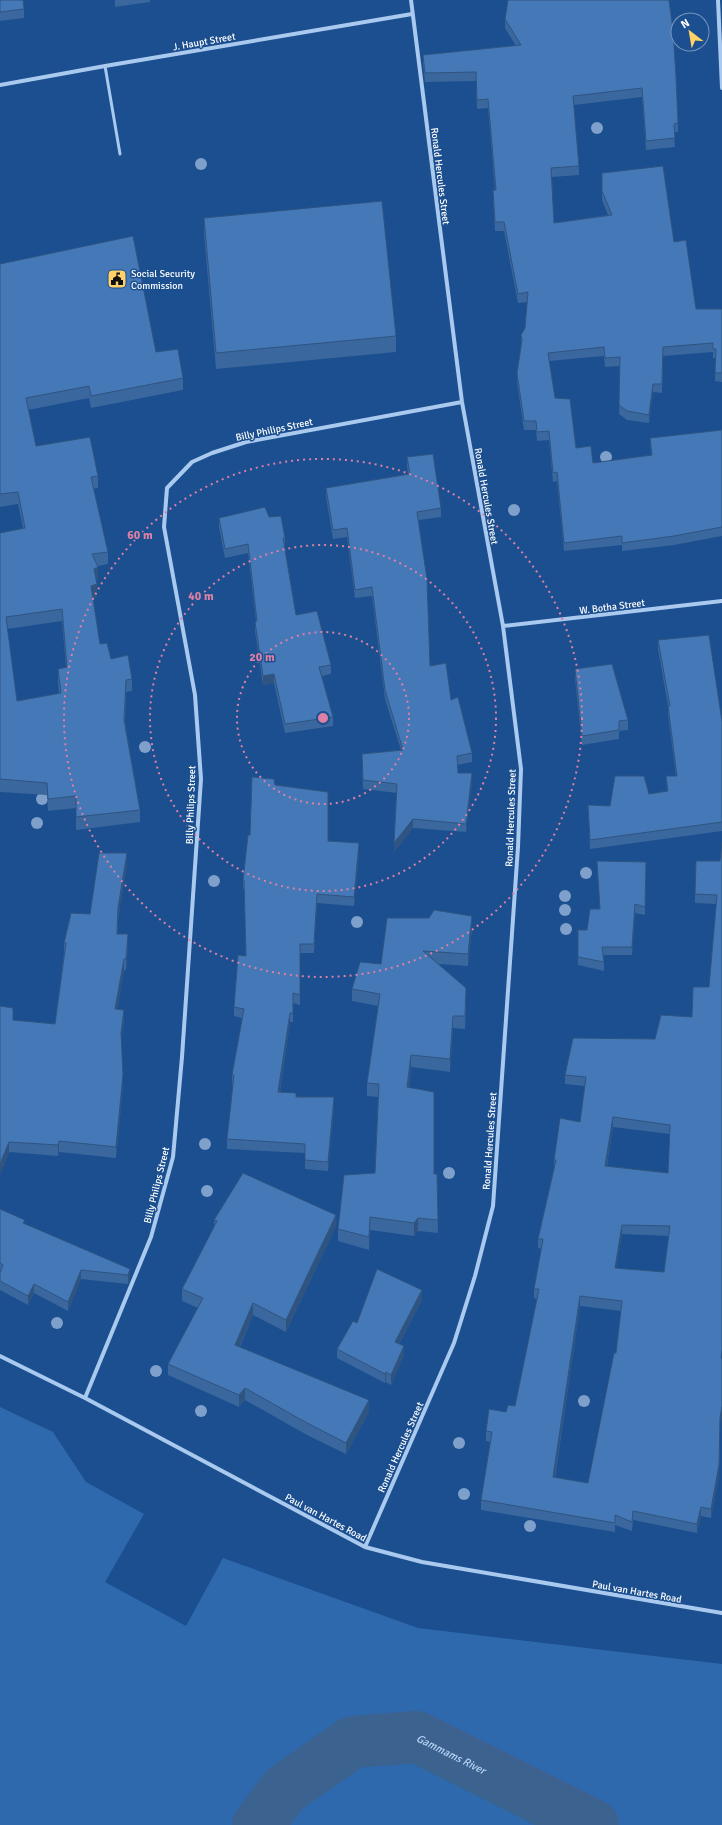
<svg xmlns="http://www.w3.org/2000/svg" width="722" height="1825" font-family="Signika,sans-serif">
	<style>
		.green { fill: #2e69ad }
		.lines { fill: none; stroke-linecap: round; stroke-linejoin: round }
		.river { stroke: #3c6290; stroke-width: 52 }
		.service { stroke: #a9c9ee; stroke-width: 3 }
		.minor { stroke: #a9c9ee; stroke-width: 4 }
		.tree { fill: #7ea0ca }
		.wall { fill: #3a679d; fill-rule: evenodd }
		.shaded-wall { fill: #305480 }
		.building { fill: #4478b7; stroke: #305480; fill-rule: evenodd }
		.ring { fill: none; stroke: #dd80a5; stroke-width: 2; stroke-dasharray: 2 4 }
		.labels { text-anchor: middle; stroke-width: 3; stroke-linejoin: round; paint-order: stroke }
		.street-label { font-size: 10px; fill: #fff; stroke: #1b4f8f }
		.poi-label { font-size: 10px; fill: #fff; stroke: #1b4f8f; text-anchor: start }
		.water-label { font-size: 11px; font-style: italic; fill: #b5d3f5; stroke: #1b4f8f }
		.centre { fill: #dd80a5; stroke: #1b4f8f; stroke-width: 2 }
		.ring-label { font-size: 12px; text-anchor: middle; font-weight: bold; fill: #dd80a5; stroke: #1b4f8f; stroke-width: 3; stroke-linejoin: round; paint-order: stroke }
	</style>
	<rect width="100%" height="100%" fill="#1b4f8f"/>
	<path class="green" d="M0,1407L53,1432L86,1482L144,1514L105,1582L186,1626L223,1558L418,1628L722,1664V1825H0Z"/>
	<g class="lines">
		<path class="river" id="s1" d="M258,1825L285,1789L353,1742L417,1737L593,1825"/>
		<path class="service" d="M105,66L120,154"/>
		<path class="minor" d="M718,0L722,88
			M0,85L105,66L412,14
			M503,626L722,601
			M0,1356L85,1398L365,1547L422,1562L722,1613
			M85,1398L151,1237L173,1157L182,1057L201,779L195,695L164,527L167,488L192,462L212,453L246,442L462,402
			M365,1547L454,1343L475,1276L493,1206L518,847L521,769L503,626L462,402L411,0"/>
	</g>
	<g class="tree">
		<circle cx="597" cy="128" r="6"/>
		<circle cx="201" cy="164" r="6"/>
		<circle cx="606" cy="457" r="6"/>
		<circle cx="514" cy="510" r="6"/>
		<circle cx="145" cy="747" r="6"/>
		<circle cx="42" cy="799" r="6"/>
		<circle cx="37" cy="823" r="6"/>
		<circle cx="586" cy="873" r="6"/>
		<circle cx="214" cy="881" r="6"/>
		<circle cx="565" cy="896" r="6"/>
		<circle cx="565" cy="910" r="6"/>
		<circle cx="357" cy="922" r="6"/>
		<circle cx="566" cy="929" r="6"/>
		<circle cx="205" cy="1144" r="6"/>
		<circle cx="449" cy="1173" r="6"/>
		<circle cx="207" cy="1191" r="6"/>
		<circle cx="57" cy="1323" r="6"/>
		<circle cx="156" cy="1371" r="6"/>
		<circle cx="584" cy="1401" r="6"/>
		<circle cx="201" cy="1411" r="6"/>
		<circle cx="459" cy="1443" r="6"/>
		<circle cx="464" cy="1494" r="6"/>
		<circle cx="530" cy="1526" r="6"/>
	</g>
	<path class="wall" d="M0,0L24,9V18L0,21Z
		M115,0H150V2L115,7Z
		M669,0L678,123V132H674L675,147L646,150L642,97L574,105L579,166V175L552,177L554,223L608,215L602,200V173L674,242L696,309H722V382L715,381V358H713V352L663,356L662,393L653,392L649,423L627,420L619,414L620,366L605,367L604,356L549,361L555,398L576,448L593,463L651,455L650,438L722,430V536L674,545L622,551V545L564,551L557,481L553,482L549,440L537,441L536,430H524L517,382V373L521,345V335L525,328L527,302L518,303L504,231H495L493,199V190H495L488,108L477,109L476,81L425,82L423,64V55L516,46L505,28V19Z
		M204,218L396,336V352L216,369L204,234Z
		M0,264L156,352L183,378V390L91,408L89,398L28,410L36,446L98,476V488L93,489L108,552V564L98,566V579L96,580L97,597L93,598L100,644L111,659L132,679V691L126,692L125,722L140,810V822L76,830V808L48,811L47,795L0,792V533L23,528L18,504L0,507ZM62,621L66,667L58,669V682L59,694L17,701L7,629Z
		M407,457L441,508V517L419,520L430,666L451,700L472,753V762L457,765L458,773L472,782L466,832L413,828L394,852L397,793L363,789L362,754L401,750L385,699L372,596L355,598L347,537L333,539L326,497V488L408,474L407,466Z
		M269,517L285,538V547L296,615L331,665V674L322,676L333,717V726L285,733L274,683L263,685L255,631V622L256,621L248,553L225,558L219,527V518Z
		M658,640L722,721V831L590,849L588,805L610,806L649,794L667,791L666,776H676L668,715V706L658,649Z
		M575,669L628,720V730L619,731V739L582,745L575,679Z
		M275,785L328,841L359,853L354,906L317,903L314,953H300V1005L293,1003V1022H290L280,1092L334,1106L328,1171L305,1169V1153L227,1149V1139L233,1084H232V1075L242,1018L234,1016V1007L246,956L244,889H243V880L250,835Z
		M597,861L646,862L645,915L635,913L632,955H603L604,962V971L578,965V930H587L600,909L597,869Z
		M720,861V1428L719,1475L711,1518L701,1516L697,1533L633,1520L632,1531L615,1525V1532L481,1510V1500L490,1442L486,1441V1431L506,1412L515,1406L537,1299L534,1298V1289L542,1249L538,1248V1239L554,1168V1160L580,1122L585,1086L565,1084V1075L655,1039L692,1017L709,987L717,904L695,903V894ZM613,1127L670,1134L668,1173L607,1166ZM622,1234L669,1236L664,1272L616,1268ZM580,1306L621,1311L616,1353L588,1483L555,1478Z
		M127,864L118,919L117,934L128,945L126,970H124L117,1010L124,1021L121,1041L123,1086L116,1158L59,1152L58,1156L9,1152L0,1175L13,1020L55,1024L64,953V943L90,914Z
		M472,929L468,966L439,964L466,1001L465,1029L453,1028L450,1072L411,1067L409,1087L434,1174H437L438,1233L418,1231L414,1236L370,1230L369,1250L338,1241V1229L375,1173L378,1097L367,1096V1083L378,1006L352,1001V989L381,964Z
		M0,1209L25,1224L130,1269V1279L128,1284L81,1279L68,1311L34,1293L28,1305L0,1290Z
		M214,1220L336,1226L286,1332L253,1315L240,1347L369,1412L346,1454L307,1435L245,1400L239,1407L168,1375V1364L198,1308L182,1301V1289L214,1229Z
		M422,1300L399,1344L404,1355L391,1385L386,1382L385,1383L337,1358V1349L357,1323Z"/>
	<path class="shaded-wall" d="M653,384V392L649,423V415Z
		M98,567V579L94,581V569Z
		M97,584V597L91,598V586Z
		M274,674V683L263,685V676Z
		M472,773V782L466,832V824Z
		M413,819V828L394,852V843Z
		M359,843V853L354,906V897Z
		M127,853V864L118,919L117,944L118,908Z
		M317,894V903L314,953V944Z
		M635,904V913L632,955V947Z
		M472,916V929L468,966V954Z
		M128,934V945L126,970V959Z
		M124,959V970L115,1020V1009Z
		M124,1010V1021L121,1044V1033Z
		M290,1013V1022L278,1102V1092Z
		M453,1016V1028L450,1072V1059Z
		M411,1055V1067L407,1099V1087Z
		M123,1075V1086L116,1158V1147Z
		M334,1097V1106L328,1171V1162Z
		M613,1117V1127L605,1175V1166Z
		M59,1141V1152L58,1156V1145Z
		M9,1142V1152L0,1175V1164Z
		M336,1215V1226L286,1332V1320Z
		M370,1217V1230L369,1250V1237Z
		M418,1218V1231L414,1236V1223Z
		M622,1225V1234L615,1277V1268Z
		M130,1269V1279L128,1284V1275Z
		M81,1270V1279L68,1311V1302Z
		M34,1284V1293L28,1305V1296Z
		M422,1290V1300L395,1351V1342Z
		M580,1296V1306L553,1487V1477Z
		M253,1303V1315L235,1357V1345Z
		M404,1346V1355L391,1385V1375Z
		M386,1372V1382L385,1383V1374Z
		M245,1388V1400L239,1407V1395Z
		M369,1400V1412L346,1454V1443Z
		M722,1406V1416L720,1428L719,1475L711,1518V1509L720,1418Z
		M701,1507V1516L697,1533V1524Z"/>
	<path class="building" d="M0,0H23L24,9L0,12Z
		M508,0H669L673,30L676,76L678,123L674,124L675,138L646,141L642,88L573,96L579,166L551,168L554,223L612,215L602,191V173L663,166L674,242L686,240L696,309H722V373H715L716,349H713V343L663,347L662,384H653L649,415L627,411L619,405L620,357L605,358L604,347L548,353L555,398L570,399L576,448L591,446L593,463L652,455L650,438L722,430V527L674,536L622,543V536L564,543L557,472L553,473L549,431L537,432L536,421H524L517,373L522,340L521,335L525,328L528,292L518,294L504,222H495L493,190H496L488,99L477,100L476,72L425,73L423,55L521,45L505,19Z
		M382,201L396,336L216,353L204,218Z
		M133,236L156,352L178,349L183,378L91,396L89,386L26,398L36,446L90,437L98,476L91,477L108,552L92,554L98,567L94,569L97,584L91,586L100,644L107,643L111,659L128,655L132,679L126,680L124,720L140,810L76,817V796L48,799L47,783L0,779V533L25,528L18,492L0,494V264ZM62,609L67,667L58,669L61,693L17,701L6,617Z
		M433,454L441,508L417,512L427,579L430,666L446,663L451,700L458,697L472,753L457,756L458,773H472L466,824L413,819L394,843L397,784L363,780L362,754L403,750L385,690L372,587L355,590L347,528L333,530L326,488L410,474L407,457Z
		M265,507L269,517L281,516L285,538H283L296,615L317,611L331,665L319,667L333,717L285,724L274,674L263,676L255,622L257,621L248,544L225,549L219,518Z
		M709,635L722,721V822L590,840L588,805L610,806L615,776H644L649,794L668,791L666,776H677L668,706H670L658,640Z
		M612,664L628,720L619,721V730L582,736L575,669Z
		M252,777L274,779L275,785L328,792V841L359,843L354,897L317,894L314,944H300V995L293,993V1013H290L278,1092L296,1093V1097H334L328,1162L305,1160V1144L227,1139L234,1075H232L244,1009L234,1007L238,955L246,956L244,880H243L248,835H250Z
		M722,842V1350L721,1358H722V1406L720,1418L719,1465L711,1509L701,1507L697,1524L633,1511L632,1522L615,1515V1523L481,1500L492,1432L486,1431L489,1409L506,1412L508,1405L515,1406L539,1289H534L543,1239H538L556,1160H554L560,1118L580,1122L586,1077L565,1075L573,1038L655,1039L661,1015L692,1017L693,987H709L717,895L695,894L696,861H720ZM613,1117L670,1125L668,1173L605,1166ZM622,1225L670,1226L664,1272L615,1268ZM580,1296L622,1301L616,1353H614L588,1483L553,1477Z
		M99,853H127L118,908L117,934H128L126,959H124L115,1009L124,1010L121,1033L123,1075L116,1147L59,1141L58,1145L9,1142L0,1164V1006L13,1008V1020L55,1024L66,943H64L71,913L90,914Z
		M597,861L646,862L645,907L635,904L632,947H602L604,962L578,957V930H587L590,909H600Z
		M434,910L472,916L468,954L423,951L466,988L465,1016H453L450,1059L411,1055L407,1087L434,1092V1174H437L438,1220L418,1218L414,1223L370,1217L369,1237L338,1229L344,1175L375,1173L379,1084L367,1083L380,994L352,989L360,962L381,964L387,918H429Z
		M243,1173L336,1215L286,1320L253,1303L235,1345L369,1400L346,1443L307,1423L245,1388L239,1395L168,1364L203,1298L182,1289L217,1221L214,1220Z
		M0,1209L25,1220L23,1223L130,1269L128,1275L81,1270L68,1302L34,1284L28,1296L0,1281V1273L3,1265L0,1263Z
		M377,1269L422,1290L395,1342L404,1346L391,1375L386,1372L385,1374L337,1349L353,1321L357,1323Z"/>
	<g class="ring">
		<circle cx="323" cy="718" r="86"/>
		<circle cx="323" cy="718" r="173"/>
		<circle cx="323" cy="718" r="259"/>
	</g>
	<defs>
		<symbol id="civic-square" viewBox="-11 -11 22 22"><rect x="-9" y="-9" width="18" height="18" rx="4" fill="#ffd166" stroke="#1b4f8f"/><path d="M-.6-6.5H3V-4.5H.6V-3L4-1V1h2V6H-6V1h2V-1L-.6-3ZM-1.2 2.5V6h2.4V2.5Z" fill="#111"/></symbol>
	</defs>
	<g fill-rule="evenodd">
		<use href="#civic-square" x="106" y="268" width="22" height="22"/>
	</g>
	<g class="labels">
		<g class="street-label">
			<text transform="translate(204 41) rotate(-10)" y="4">J. Haupt Street</text>
			<text transform="translate(441 176) rotate(83)" y="4">Ronald Hercules Street</text>
			<text transform="translate(274 429) rotate(-12)" y="4">Billy Philips Street</text>
			<text transform="translate(487 496) rotate(80)" y="4">Ronald Hercules Street</text>
			<text transform="translate(612 606) rotate(-7)" y="4">W. Botha Street</text>
			<text transform="translate(190 805) rotate(-88)" y="4">Billy Philips Street</text>
			<text transform="translate(510 818) rotate(-88)" y="4">Ronald Hercules Street</text>
			<text transform="translate(489 1141) rotate(-86)" y="4">Ronald Hercules Street</text>
			<text transform="translate(156 1185) rotate(-76)" y="4">Billy Philips Street</text>
			<text transform="translate(400 1447) rotate(-66)" y="4">Ronald Hercules Street</text>
			<text transform="translate(326 1517) rotate(28)" y="4">Paul van Hartes Road</text>
			<text transform="translate(637 1591) rotate(10)" y="4">Paul van Hartes Road</text>
		</g>
		<g class="poi-label">
			<text x="131" y="277">Social Security<tspan x="131" dy="12">Commission</tspan></text>
		</g>
		<g class="water-label">
			<text dy="4" stroke="none"><textPath href="#s1" startOffset="230">Gammams River</textPath></text>
		</g>
	</g>
	<circle cx="323" cy="718" r="6" class="centre"/>
	<g class="ring-label">
		<text x="140" y="539">60 m</text>
		<text x="201" y="600">40 m</text>
		<text x="262" y="661">20 m</text>
	</g>
	<g transform="translate(690 32) rotate(329)"><circle r="19" fill="#1b4f8f" stroke="#7695bc"/>
	<path d="M0-3L7 15L0 10L-7 15Z" fill="#ffd166"/>
	<text y="-6" font-size="11" font-weight="bold" text-anchor="middle" fill="#ffffff">N</text>
	</g>
</svg>
